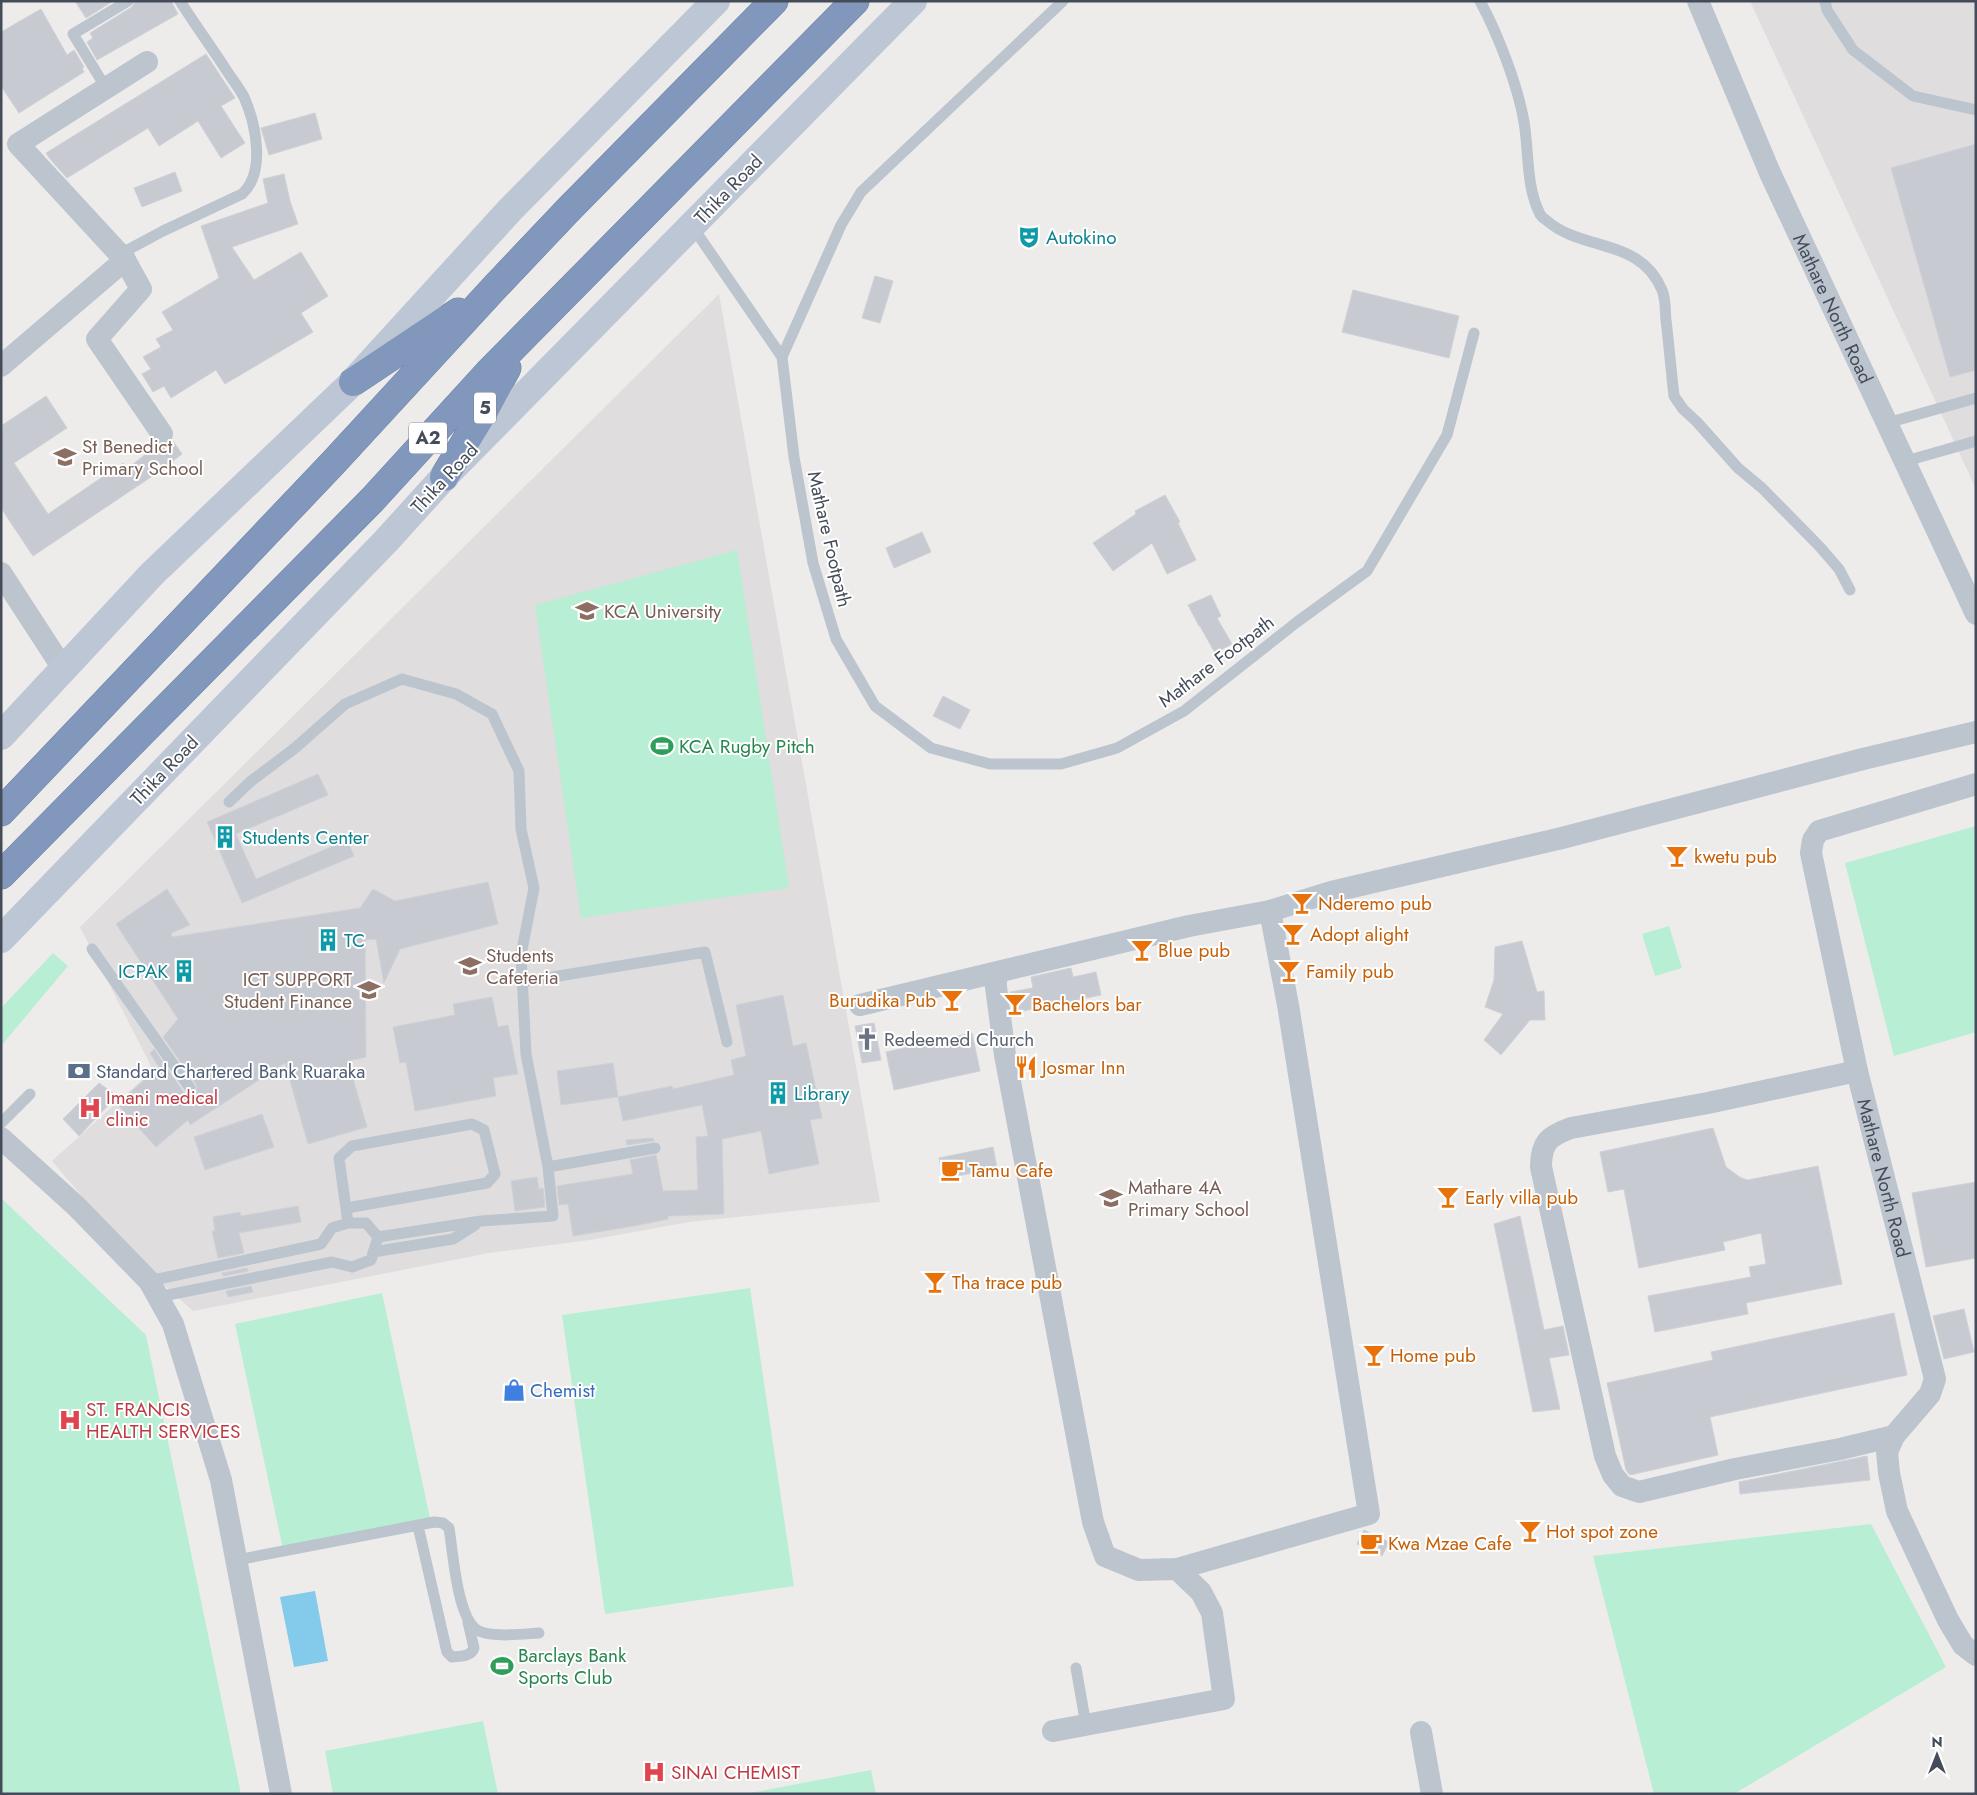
<svg xmlns="http://www.w3.org/2000/svg" width="1977" height="1795" font-family="Jost,sans-serif">
	<style>
		.education { fill: #dfdddd }
		.green { fill: #b8eed3 }
		.water { fill: #84caeb }
		.building { fill: #c8cad2; stroke: #cfd1d7 }
		.lines { fill: none; stroke-linecap: round; stroke-linejoin: round }
		.highway-casing { stroke: #6d82a7; stroke-width: 29 }
		.lane { stroke: #bcc4ce; stroke-width: 11 }
		.street { stroke: #bcc4ce; stroke-width: 22 }
		.secondary { stroke: #bdc6d5; stroke-width: 28 }
		.highway { stroke: #8297bc; stroke-width: 28 }
		.labels { text-anchor: middle; stroke-width: 4; stroke-linejoin: round; paint-order: stroke }
		.shield { fill: #fff; stroke: #7c828b; stroke-width: 1 }
		.shield-label { font-size: 18px; font-weight: bold; fill: #444c59 }
		.street-label { font-size: 19px; fill: #444c59; stroke: #fff }
		.culture-label { font-size: 19px; fill: #0d838f; stroke: #fff; text-anchor: start }
		.education-label { font-size: 19px; fill: #785e54; stroke: #fff; text-anchor: start }
		.leisure-label { font-size: 19px; fill: #27864d; stroke: #fff; text-anchor: start }
		.food-label { font-size: 19px; fill: #c56008; stroke: #fff; text-anchor: start }
		.worship-label { font-size: 19px; fill: #5b616d; stroke: #fff; text-anchor: start }
		.service-label { font-size: 19px; fill: #4e5e75; stroke: #fff; text-anchor: start }
		.health-label { font-size: 19px; fill: #be3a42; stroke: #fff; text-anchor: start }
		.shop-label { font-size: 19px; fill: #366cbe; stroke: #fff; text-anchor: start }
	</style>
	<rect width="100%" height="100%" fill="#eeeceb"/>
	<path class="education" d="M1750,1H1976V489Z
		M719,294L880,1202L689,1222L590,1240L489,1253L193,1311L136,1260L52,1161L153,1070L80,927Z"/>
	<path class="green" d="M737,550L789,888L581,918L535,605Z
		M1976,826V1032L1894,1056L1845,863Z
		M1669,926L1682,968L1655,976L1642,934Z
		M53,953L68,966L1,1046V1008Z
		M1,1198L146,1335L241,1794H1Z
		M750,1288L794,1586L605,1614L562,1315Z
		M382,1293L431,1523L284,1554L235,1324Z
		M1871,1524L1946,1667L1734,1794H1654L1593,1556Z
		M483,1721L498,1794H333L325,1751Z
		M871,1770L876,1794H745Z"/>
	<path class="water" d="M315,1591L328,1661L294,1667L280,1597Z"/>
	<path class="building" d="M75,1H113L86,18Z
		M135,1H171L178,14L97,60L87,42L93,38L90,33L132,7Z
		M41,9L67,55L74,50L84,67L82,68L84,72L19,113L1,86V32Z
		M206,54L235,98L221,106L245,143L221,158L198,121L159,146L148,128L67,178L50,159L46,153Z
		M315,113L322,139L269,155L261,128Z
		M1976,144V370L1950,377L1891,168Z
		M175,172L182,191L142,207L134,188Z
		M284,174L290,201L298,224L232,247L254,280L301,252L328,296L301,313L313,332L225,384L216,370L171,398L164,386L153,392L142,374L151,369L143,357L161,347L156,339L173,330L162,312L219,278L201,226L268,203L263,179Z
		M875,276L893,281L880,323L862,318Z
		M1353,290L1459,316L1449,358L1342,332Z
		M46,396L67,428L14,463L48,514L123,463L127,469L156,446L163,447L173,441L182,454L157,473L33,556L1,508V426Z
		M1165,495L1180,522L1178,523L1196,560L1167,574L1152,543L1113,571L1093,543L1136,514L1135,511Z
		M922,532L931,552L894,568L886,548Z
		M1211,595L1221,616L1217,618L1232,644L1215,653L1200,626H1199L1188,605Z
		M943,696L970,710L960,729L933,716Z
		M318,774L328,795L236,834L256,879L347,840L354,856L242,903L207,822Z
		M488,882L498,924L400,949L384,983L376,939L365,940L366,1057L348,1061L367,1127L308,1144L285,1063L190,1125L188,1120L156,1147L117,1104L159,1067L150,1053L154,1049L184,1093L191,1095L197,1091L196,1084L163,1037L178,1019L116,924L167,889L190,925L171,933L172,937L360,908L373,889L395,901Z
		M1522,941L1537,992L1544,991L1545,1020H1530L1501,1055L1484,1040L1503,1014L1485,1007L1494,980L1495,947Z
		M1071,968L1073,977L1096,972L1101,995L1013,1013L1010,992L1033,988L1031,977Z
		M783,995L793,1046L806,1043L822,1118L810,1120L819,1164L769,1174L761,1131L722,1139L724,1214L668,1216V1219L634,1226L573,1236L568,1204L559,1205L557,1186L633,1174L630,1160L656,1155L663,1191L698,1190L696,1137L708,1136L702,1105L623,1121L618,1097L672,1086L673,1089L734,1075L731,1060L746,1056L736,1005Z
		M492,997L498,1027L508,1025L518,1074L493,1078L496,1096L415,1111L406,1062L400,1063L393,1027L455,1015L453,1004Z
		M874,1023L881,1060L862,1063L855,1026Z
		M972,1033L980,1071L894,1090L886,1052Z
		M613,1063L618,1097L561,1105L557,1071Z
		M99,1083L117,1096L79,1136L63,1119Z
		M262,1114L274,1147L205,1170L194,1137Z
		M1713,1128L1726,1167L1741,1178L1748,1180L1818,1166L1842,1284L1746,1303L1748,1314L1655,1332L1648,1296L1751,1277L1749,1267L1766,1264L1761,1233L1723,1242L1725,1250L1639,1268L1624,1189L1608,1192L1600,1152Z
		M653,1138L654,1141L627,1145L626,1140Z
		M993,1147L997,1168L943,1179L939,1158Z
		M537,1177L539,1189L543,1188L545,1207L515,1211L511,1181Z
		M1976,1182V1258L1926,1267L1912,1193Z
		M298,1206L301,1222L239,1233L244,1253L218,1258L212,1231H215L213,1217L240,1212L241,1216Z
		M1520,1216L1544,1330L1563,1326L1569,1355L1549,1358L1560,1409L1533,1412L1514,1319L1494,1224Z
		M247,1268L248,1271L223,1276L222,1273Z
		M251,1286L253,1292L228,1297L226,1291Z
		M1964,1309L1974,1352L1944,1359L1933,1316Z
		M1894,1313L1907,1375L1710,1417L1718,1455L1630,1475L1626,1470L1607,1383L1713,1360L1711,1352Z
		M1867,1456L1870,1480L1740,1494L1739,1482Z
		M1364,1530L1389,1542L1382,1556L1357,1544Z"/>
	<g class="lines">
		<defs>
			<path id="highway" d="M353,382L458,312
				M444,477L485,409L507,368
				M1,812L333,463L496,286L570,208L774,1
				M1,875L372,500L488,373L855,1"/>
		</defs>
		<use href="#highway" class="highway-casing"/>
		<path class="lane" d="M1480,1C1498,34 1518,86 1524,122C1529,151 1526,185 1539,212C1540,215 1543,218 1546,220C1582,252 1640,237 1662,290C1666,299 1665,311 1666,320C1669,345 1671,370 1674,396L1683,409L1697,422L1738,468L1762,488L1820,547L1839,569L1850,590
			M1825,1L1827,10L1853,50L1913,96L1976,110
			M106,88L73,34L128,1
			M692,226L782,357L794,457L813,563L836,639L875,706L931,748L990,764H1061L1117,748L1184,711L1297,622L1367,571L1447,435L1474,333
			M120,254L163,231L242,194C266,173 256,124 244,97C238,86 229,75 223,65C209,44 194,23 180,1
			M782,357L841,225L861,192L1063,1
			M1887,423L1976,398
			M1906,461L1976,441
			M229,802L250,782L295,748L345,704L402,679L456,694L492,714L519,771L521,829L534,888L521,955L526,1054L548,1167L553,1216L481,1221L378,1237L366,1223H348
			M92,949L190,1088
			M522,982L705,952L727,1042
			M1,1123L30,1094
			M548,1167L655,1148
			M373,1252L453,1239L475,1225
			M149,1281L321,1244L332,1228L348,1223L339,1158L352,1146L472,1124L484,1130L495,1174L487,1183L347,1208
			M158,1297L332,1262L352,1267L371,1260L378,1237
			M418,1526L446,1648L447,1652L452,1657C460,1656 471,1657 474,1648L468,1622
			M237,1560L434,1522L443,1523L449,1528C453,1552 457,1617 477,1630C491,1638 522,1634 539,1633
			M1076,1668L1086,1725"/>
		<g class="street">
			<path id="s1" d="M1698,1L1770,173L1976,614"/>
			<path d="M125,260L141,289L97,339L162,434"/>
			<path d="M1,366L125,260L18,144L147,62"/>
			<path d="M1,573L64,670"/>
			<path id="s2" d="M1976,784L1819,831L1813,840L1811,853L1857,1071L1935,1379L1930,1394L1894,1436L1887,1452L1889,1473L1897,1511L1948,1620L1963,1645L1976,1655"/>
			<path d="M996,973V987L1005,1055L1093,1522L1105,1556L1139,1570L1177,1569L1369,1514L1288,1005L1270,911"/>
			<path d="M860,1005L1189,926L1270,911L1331,892L1562,838L1863,759L1976,732"/>
			<path d="M1857,1071L1708,1103L1571,1128C1549,1136 1541,1142 1541,1167L1605,1456L1613,1475L1622,1486L1639,1492L1735,1469L1840,1449L1894,1436"/>
			<path d="M1,1138L76,1206L149,1281L173,1324L221,1480L281,1794"/>
			<path d="M1053,1731L1224,1699L1212,1613L1201,1592L1177,1569"/>
			<path d="M1421,1732L1432,1794"/>
		</g>
		<path class="secondary" d="M1,736L152,574L353,382L509,211L716,1
			M1,939L386,541L444,477L913,1"/>
		<use href="#highway" class="highway"/>
	</g>
	<defs>
		<symbol id="theatre-bare" viewBox="-9 -9 18 18"><path d="M-5-5.5Q0-4 5-5.5V0Q5 5 0 6Q-5 5-5 0ZM-3.3-2.5H-1v1.5H-3.3ZM1-2.5H3.3v1.5H1ZM-2.8 1Q0 5.5 2.8 1Z" fill="#0f9aa8" stroke="#fff" stroke-width="2.5" paint-order="stroke"/></symbol>
		<symbol id="school-bare" viewBox="-9 -9 18 18"><path d="M0-5L7-2L0 1L-7-2ZM-4 1L0 2.5L4 1V4Q0 6-4 4Z" fill="#8d6e63" stroke="#fff" stroke-width="2.5" paint-order="stroke"/></symbol>
		<symbol id="university-bare" viewBox="-9 -9 18 18"><path d="M0-5L7-2L0 1L-7-2ZM-4 1L0 2.5L4 1V4Q0 6-4 4Z" fill="#8d6e63" stroke="#fff" stroke-width="2.5" paint-order="stroke"/></symbol>
		<symbol id="stadium-bare" viewBox="-9 -9 18 18"><path d="M0-5a6.5 5 0 1 0 0 10a6.5 5 0 1 0 0-10ZM-3.5-1.8h7v3.6h-7Z" fill="#2e9e5b" stroke="#fff" stroke-width="2.5" paint-order="stroke"/></symbol>
		<symbol id="building-bare" viewBox="-9 -9 18 18"><path d="M-4-6H4V6H1V3H-1V6H-4ZM-2.5-4.3h1.7v1.8h-1.7ZM.8-4.3h1.7v1.8H.8ZM-2.5-1h1.7V.8h-1.7ZM.8-1h1.7V.8H.8Z" fill="#0f9aa8" stroke="#fff" stroke-width="2.5" paint-order="stroke"/></symbol>
		<symbol id="bar-bare" viewBox="-9 -9 18 18"><path d="M-6-5H6L.8 .8V4.5H3.5V6h-7V4.5H-.8V.8Z" fill="#e8710a" stroke="#fff" stroke-width="2.5" paint-order="stroke"/></symbol>
		<symbol id="church-bare" viewBox="-9 -9 18 18"><path d="M-1.2-6h2.4v3.5h3.3v2.4h-3.3V6h-2.4V-.1h-3.3v-2.4h3.3Z" fill="#6b7280" stroke="#fff" stroke-width="2.5" paint-order="stroke"/></symbol>
		<symbol id="restaurant-bare" viewBox="-9 -9 18 18"><path d="M-5-6h1v4h1v-4h1v4h1v-4h1v5L-1.5 .5V6h-2V.5L-5-1ZM5-6V6H3V1.5H1.5Q1.5-4 5-6Z" fill="#e8710a" stroke="#fff" stroke-width="2.5" paint-order="stroke"/></symbol>
		<symbol id="bank-bare" viewBox="-9 -9 18 18"><path d="M-6-4H6V4H-6ZM0-2.3a2.3 2.3 0 1 0 0 4.6a2.3 2.3 0 1 0 0-4.6Z" fill="#5c6f8a" stroke="#fff" stroke-width="2.5" paint-order="stroke"/></symbol>
		<symbol id="hospital-bare" viewBox="-9 -9 18 18"><path d="M-5-5h3v3.5h4V-5h3V5h-3V1.5h-4V5h-3Z" fill="#e0444e" stroke="#fff" stroke-width="2.5" paint-order="stroke"/></symbol>
		<symbol id="cafe-bare" viewBox="-9 -9 18 18"><path d="M-5.5-4.5H6V0H3Q3 3.5 0 3.5H-2.5Q-5.5 3.5-5.5 0ZM3-3.2v2h1.7v-2ZM-6 4.5H4V6H-6Z" fill="#e8710a" stroke="#fff" stroke-width="2.5" paint-order="stroke"/></symbol>
		<symbol id="shop-bare" viewBox="-9 -9 18 18"><path d="M-5-2.5h2.3a2.7 3.5 0 0 1 5.4 0H5L5.5 6h-11ZM-1.5-2.5h3a1.5 2.3 0 0 0-3 0Z" fill="#3f7fe0" stroke="#fff" stroke-width="2.5" paint-order="stroke"/></symbol>
	</defs>
	<g fill-rule="evenodd">
		<use href="#theatre-bare" x="1013" y="221" width="32" height="32"/>
		<use href="#school-bare" x="49" y="441" width="32" height="32"/>
		<use href="#university-bare" x="571" y="595" width="32" height="32"/>
		<use href="#stadium-bare" x="646" y="730" width="32" height="32"/>
		<use href="#building-bare" x="209" y="821" width="32" height="32"/>
		<use href="#bar-bare" x="1661" y="840" width="32" height="32"/>
		<use href="#bar-bare" x="1286" y="887" width="32" height="32"/>
		<use href="#bar-bare" x="1277" y="918" width="32" height="32"/>
		<use href="#building-bare" x="312" y="924" width="32" height="32"/>
		<use href="#bar-bare" x="1126" y="934" width="32" height="32"/>
		<use href="#university-bare" x="454" y="950" width="32" height="32"/>
		<use href="#building-bare" x="168" y="955" width="32" height="32"/>
		<use href="#bar-bare" x="1273" y="955" width="32" height="32"/>
		<use href="#school-bare" x="353" y="974" width="32" height="32"/>
		<use href="#bar-bare" x="936" y="984" width="32" height="32"/>
		<use href="#bar-bare" x="999" y="988" width="32" height="32"/>
		<use href="#church-bare" x="851" y="1023" width="32" height="32"/>
		<use href="#restaurant-bare" x="1010" y="1051" width="32" height="32"/>
		<use href="#bank-bare" x="63" y="1055" width="32" height="32"/>
		<use href="#building-bare" x="762" y="1077" width="32" height="32"/>
		<use href="#hospital-bare" x="74" y="1092" width="32" height="32"/>
		<use href="#cafe-bare" x="936" y="1154" width="32" height="32"/>
		<use href="#bar-bare" x="1432" y="1181" width="32" height="32"/>
		<use href="#school-bare" x="1095" y="1182" width="32" height="32"/>
		<use href="#bar-bare" x="919" y="1266" width="32" height="32"/>
		<use href="#bar-bare" x="1358" y="1339" width="32" height="32"/>
		<use href="#shop-bare" x="498" y="1374" width="32" height="32"/>
		<use href="#hospital-bare" x="54" y="1404" width="32" height="32"/>
		<use href="#bar-bare" x="1514" y="1515" width="32" height="32"/>
		<use href="#cafe-bare" x="1355" y="1527" width="32" height="32"/>
		<use href="#stadium-bare" x="486" y="1650" width="32" height="32"/>
		<use href="#hospital-bare" x="638" y="1756" width="32" height="32"/>
	</g>
	<g class="labels">
		<g class="shield">
			<rect x="474" y="392.5" width="22" height="31" rx="4"/>
			<rect x="409" y="422.5" width="38" height="31" rx="4"/>
		</g>
		<g class="shield-label">
			<text x="485" y="414">5</text>
			<text x="428" y="444">A2</text>
		</g>
		<g class="street-label">
			<text transform="translate(728 189) rotate(-46)" y="7">Thika Road</text>
			<text dy="7" stroke="none"><textPath href="#s1" startOffset="336">Mathare North Road</textPath></text>
			<text transform="translate(444 478) rotate(-47)" y="7">Thika Road</text>
			<text transform="translate(830 539) rotate(77)" y="7">Mathare Footpath</text>
			<text transform="translate(1216 661) rotate(-37)" y="7">Mathare Footpath</text>
			<text transform="translate(164 770) rotate(-46)" y="7">Thika Road</text>
			<text dy="7" stroke="none"><textPath href="#s2" startOffset="521">Mathare North Road</textPath></text>
		</g>
		<g class="culture-label">
			<text x="1046" y="244">Autokino</text>
			<text x="242" y="844">Students Center</text>
			<text x="344" y="947">TC</text>
			<text x="168" y="978" text-anchor="end">ICPAK</text>
			<text x="794" y="1100">Library</text>
		</g>
		<g class="education-label">
			<text x="82" y="453">St Benedict<tspan x="82" dy="22">Primary School</tspan></text>
			<text x="604" y="618">KCA University</text>
			<text x="486" y="962">Students<tspan x="486" dy="22">Cafeteria</tspan></text>
			<text x="352" y="986" text-anchor="end">ICT SUPPORT<tspan x="352" dy="22">Student Finance</tspan></text>
			<text x="1128" y="1194">Mathare 4A<tspan x="1128" dy="22">Primary School</tspan></text>
		</g>
		<g class="leisure-label">
			<text x="679" y="753">KCA Rugby Pitch</text>
			<text x="518" y="1662">Barclays Bank<tspan x="518" dy="22">Sports Club</tspan></text>
		</g>
		<g class="food-label">
			<text x="1694" y="863">kwetu pub</text>
			<text x="1318" y="910">Nderemo pub</text>
			<text x="1310" y="941">Adopt alight</text>
			<text x="1158" y="957">Blue pub</text>
			<text x="1306" y="978">Family pub</text>
			<text x="936" y="1007" text-anchor="end">Burudika Pub</text>
			<text x="1032" y="1011">Bachelors bar</text>
			<text x="1042" y="1074">Josmar Inn</text>
			<text x="969" y="1177">Tamu Cafe</text>
			<text x="1465" y="1204">Early villa pub</text>
			<text x="952" y="1289">Tha trace pub</text>
			<text x="1390" y="1362">Home pub</text>
			<text x="1546" y="1538">Hot spot zone</text>
			<text x="1388" y="1550">Kwa Mzae Cafe</text>
		</g>
		<g class="worship-label">
			<text x="884" y="1046">Redeemed Church</text>
		</g>
		<g class="service-label">
			<text x="96" y="1078">Standard Chartered Bank Ruaraka</text>
		</g>
		<g class="health-label">
			<text x="106" y="1104">Imani medical<tspan x="106" dy="22">clinic</tspan></text>
			<text x="86" y="1416">ST. FRANCIS<tspan x="86" dy="22">HEALTH SERVICES</tspan></text>
			<text x="671" y="1779">SINAI CHEMIST</text>
		</g>
		<g class="shop-label">
			<text x="530" y="1397">Chemist</text>
		</g>
	</g>
	<rect width="1977" height="1795" fill="none" stroke="#444c59" stroke-width="5"/>
	<g transform="translate(1937 1755)" stroke="#ffffff" stroke-width="4" paint-order="stroke">
	<path d="M0-4L9 19L0 12L-9 19Z" fill="#444c59"/>
	<text y="-8" font-size="14" font-weight="bold" text-anchor="middle" fill="#444c59">N</text>
	</g>
</svg>
